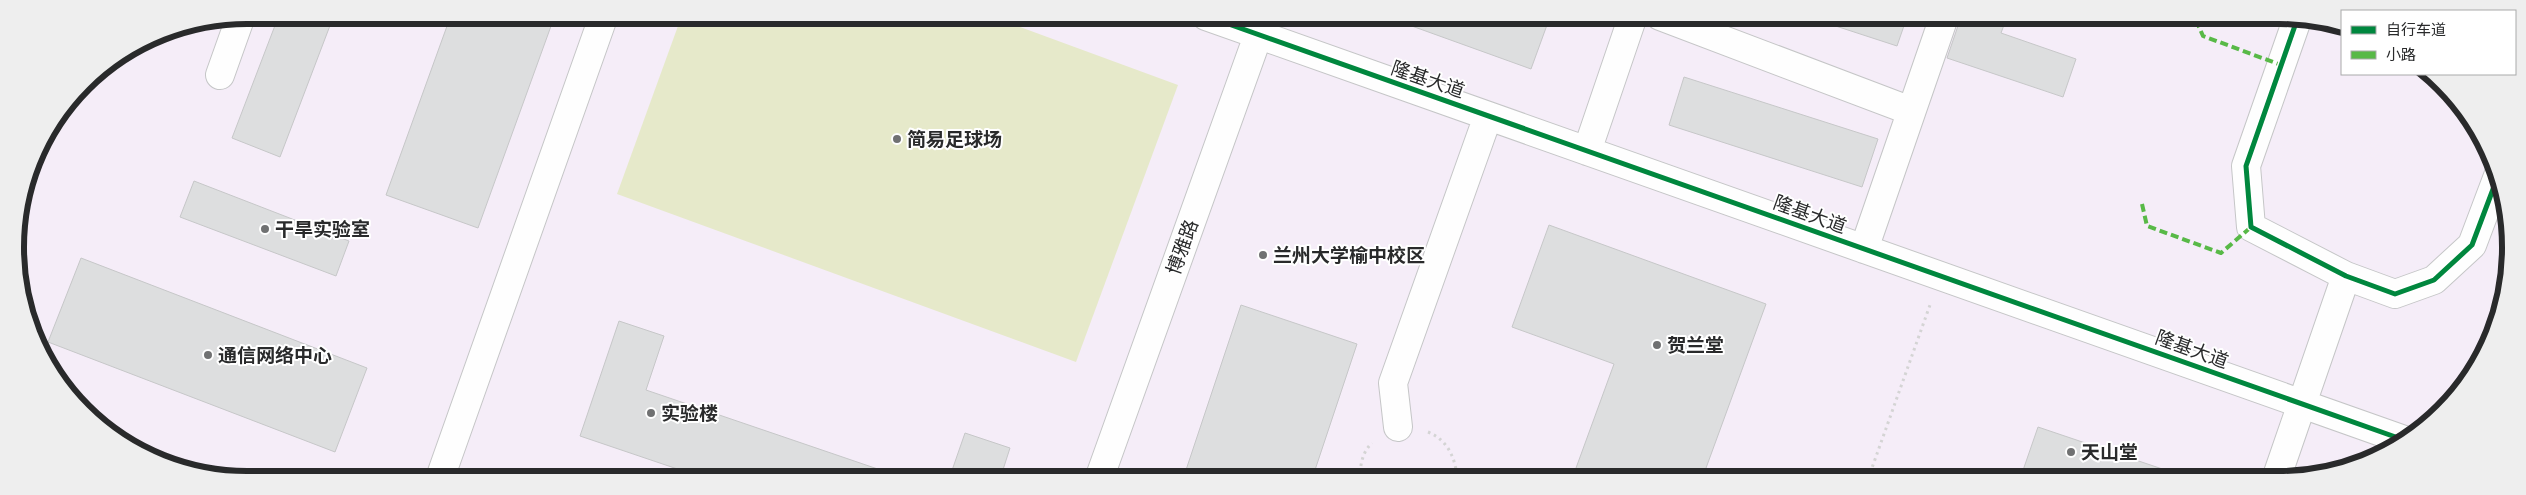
<svg xmlns="http://www.w3.org/2000/svg" width="2526" height="495" font-family="'Exo 2','Noto Sans SC',sans-serif">
	<style>
		.education { fill: #f5edf8 }
		.green { fill: #e6e9ca }
		.building { fill: #dddedf; stroke: #c6c7c8 }
		.lines { fill: none; stroke-linecap: round; stroke-linejoin: round }
		.minor-casing { stroke: #c5c6c7; stroke-width: 30 }
		.path { stroke: #d4d4d4; stroke-width: 3; stroke-dasharray: 2.5 4; stroke-linecap: butt }
		.minor { stroke: #fefefe; stroke-width: 28 }
		.quiet { stroke: #58b947; stroke-width: 4; stroke-dasharray: 8 4; stroke-linecap: butt }
		.cycleway-casing { stroke: #fff; stroke-width: 8 }
		.cycleway { stroke: #00873e; stroke-width: 5 }
		.poi-dot { fill: #707172; stroke: #fff; stroke-width: 2 }
		.labels { text-anchor: middle; stroke-width: 4; stroke-linejoin: round; paint-order: stroke }
		.street-label { font-size: 19px; fill: #292a2b; stroke: #fff }
		.poi-label { font-size: 19px; font-weight: bold; fill: #292a2b; stroke: #fff; text-anchor: start }
		.rim { fill: none; stroke: #292a2b; stroke-width: 6 }
	</style>
	<rect width="100%" height="100%" fill="#f5f6f7"/>
	<path class="education" d="M248,15L2309,17L2342,28V74H2426L2463,106L2503,187L2509,278L2487,350L2443,412L2381,456L2294,479L217,478L144,456L73,401L27,322L15,233L33,158L83,83L159,33Z"/>
	<path class="green" d="M682,15L990,16L1178,85L1076,362L617,194Z"/>
	<path class="building" d="M279,15H334L280,157L232,138Z
		M451,15H555L478,228L386,195Z
		M1384,16H1523L1547,25L1531,69Z
		M1805,16L1907,17L1897,46Z
		M1961,17H2007L2001,33L2076,59L2063,97L1947,58Z
		M1684,77L1878,139L1862,187L1669,125Z
		M194,181L349,241L336,276L180,217Z
		M1549,225L1766,304L1702,479H1572L1614,364L1512,327Z
		M81,258L367,368L335,452L48,342Z
		M1241,305L1357,344L1312,479H1183Z
		M619,321L664,336L646,390L907,479L704,478L580,436Z
		M2038,427L2186,477V479H2020Z
		M965,433L1010,448L1000,479H949Z"/>
	<g class="lines">
		<defs>
			<path id="minor" d="M1206,16L2404,440
				M1660,16L1911,111
				M2298,17L2246,166L2251,227L2346,276L2395,294L2434,280L2472,245L2498,176
				M220,75L241,16
				M1587,151L1633,16
				M1864,249L1944,17
				M1398,427L1393,383L1488,116
				M440,478L604,15
				M1099,479L1265,16
				M2276,479L2346,276"/>
		</defs>
		<use href="#minor" class="minor-casing"/>
		<path class="path" d="M1428,432C1448,440 1456,459 1457,479
			M1360,479C1360,466 1362,452 1372,443
			M1868,479L1930,305"/>
		<use href="#minor" class="minor"/>
		<path class="quiet" d="M2196,20L2203,36L2281,65
			M2142,204L2147,226L2221,253L2251,227"/>
		<defs>
			<path id="cycleway" d="M1206,16L2404,440
				M2298,17L2246,166L2251,227L2346,276L2395,294L2434,280L2472,245L2498,176"/>
		</defs>
		<use href="#cycleway" class="cycleway-casing"/>
		<use href="#cycleway" class="cycleway"/>
	</g>
	<g class="poi-dot">
		<circle cx="897" cy="139" r="5"/>
		<circle cx="265" cy="229" r="5"/>
		<circle cx="1263" cy="255" r="5"/>
		<circle cx="1657" cy="345" r="5"/>
		<circle cx="208" cy="355" r="5"/>
		<circle cx="651" cy="413" r="5"/>
		<circle cx="2071" cy="452" r="5"/>
	</g>
	<g class="labels">
		<g class="street-label">
			<text transform="translate(1428 79) rotate(19)" y="7">隆基大道</text>
			<text transform="translate(1810 214) rotate(20)" y="7">隆基大道</text>
			<text transform="translate(1182 247) rotate(-70)" y="7">博雅路</text>
			<text transform="translate(2192 349) rotate(20)" y="7">隆基大道</text>
		</g>
		<g class="poi-label">
			<text x="907" y="146">简易足球场</text>
			<text x="275" y="236">干旱实验室</text>
			<text x="1273" y="262">兰州大学榆中校区</text>
			<text x="1667" y="352">贺兰堂</text>
			<text x="218" y="362">通信网络中心</text>
			<text x="661" y="420">实验楼</text>
			<text x="2081" y="459">天山堂</text>
		</g>
	</g>
	<path d="M0 0H2526V495H0ZM247 24H2279A223 223 0 0 1 2502 247V248A223 223 0 0 1 2279 471H247A223 223 0 0 1 24 248V247A223 223 0 0 1 247 24Z" fill="#eee" fill-rule="evenodd"/>
	<path class="rim" d="M247 24H2279A223 223 0 0 1 2502 247V248A223 223 0 0 1 2279 471H247A223 223 0 0 1 24 248V247A223 223 0 0 1 247 24Z"/>
	<rect x="2341" y="10" width="175" height="65" fill="#ffffff" stroke="#a9aaaa"/>
	<rect x="2351" y="26" width="25" height="8" fill="#00873e" stroke="#a9aaaa"/>
	<text x="2386" y="35" font-size="15" fill="#292a2b">自行车道</text>
	<rect x="2351" y="51" width="25" height="8" fill="#58b947" stroke="#a9aaaa"/>
	<text x="2386" y="60" font-size="15" fill="#292a2b">小路</text>
</svg>
